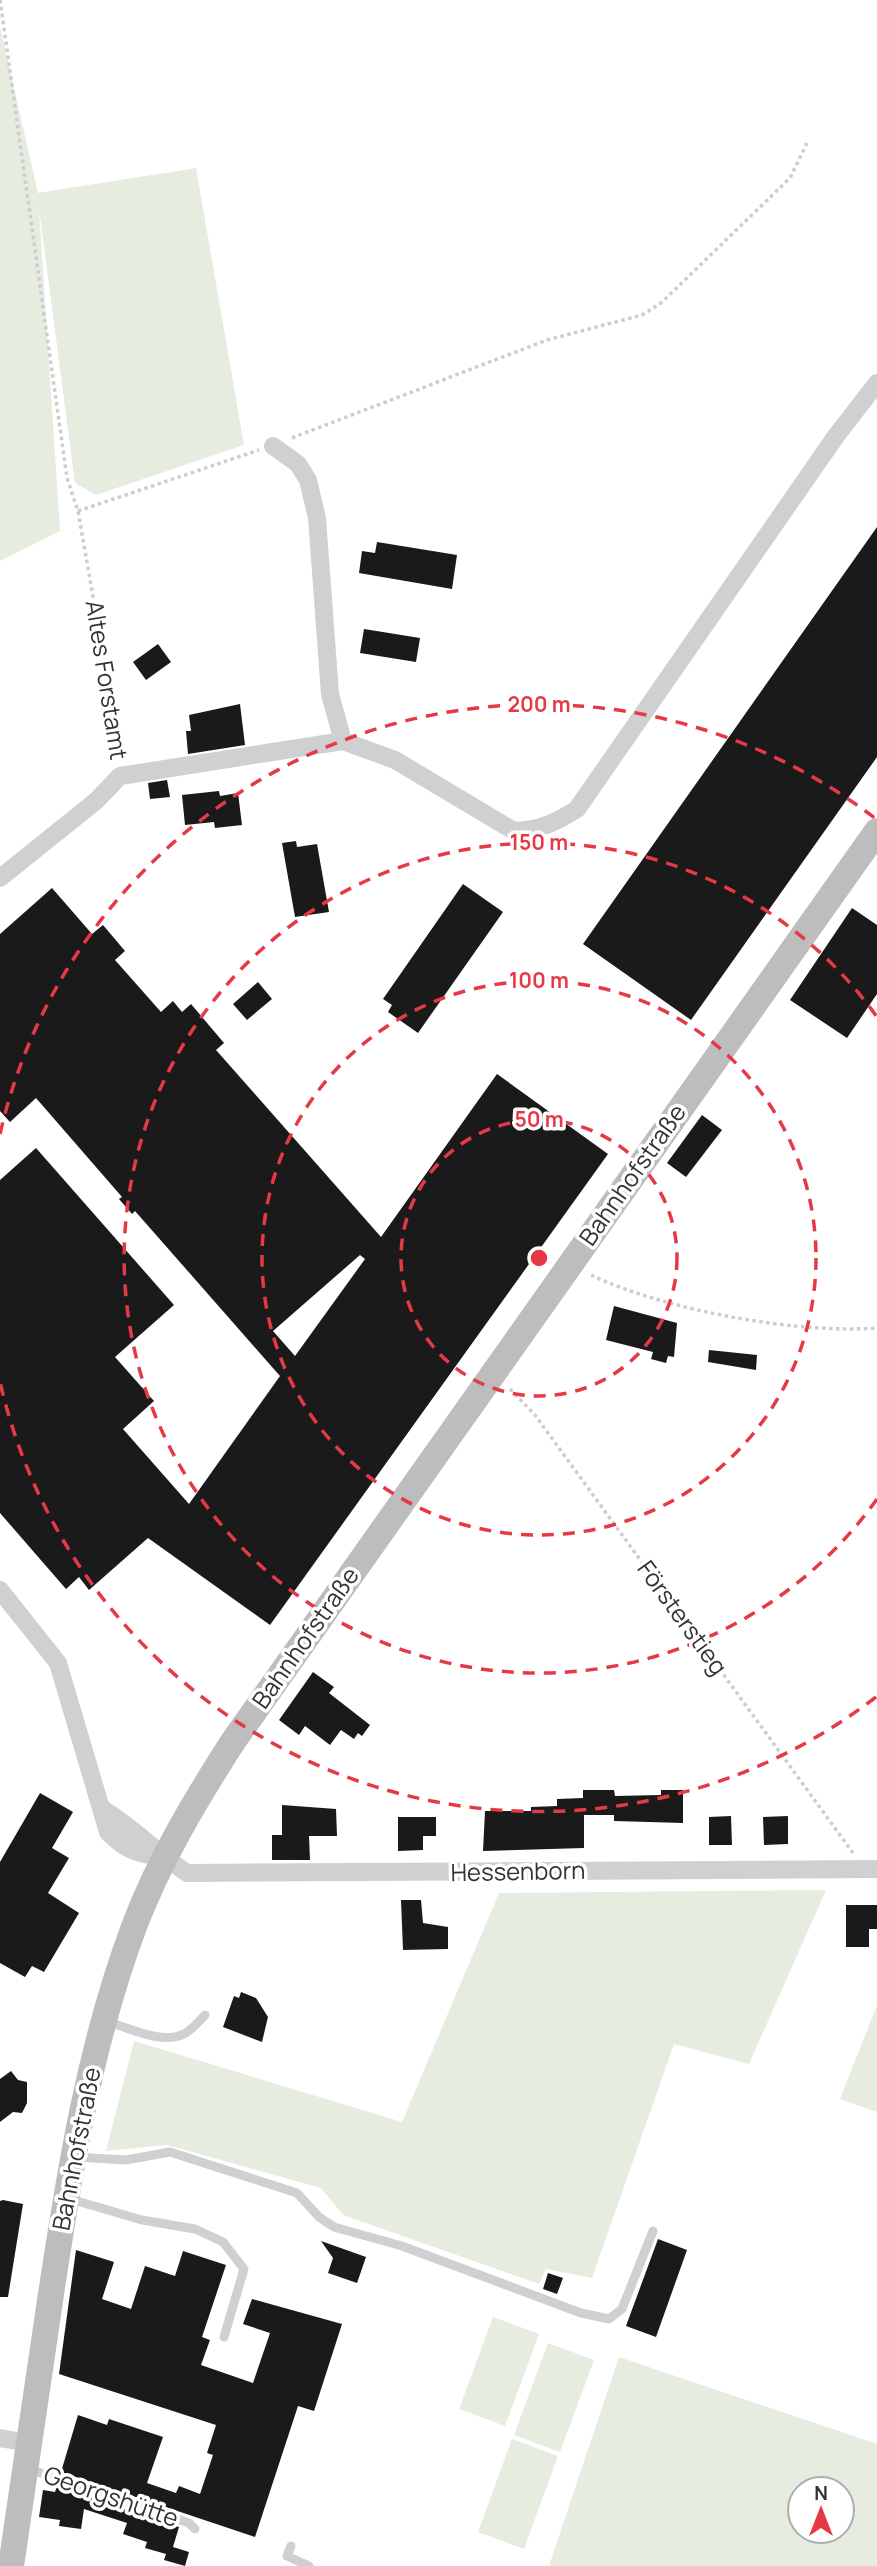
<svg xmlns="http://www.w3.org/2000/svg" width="877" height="2566" font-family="Manrope,sans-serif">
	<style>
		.green { fill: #e6ecdf; fill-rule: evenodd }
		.building { fill: #1a1a1a; fill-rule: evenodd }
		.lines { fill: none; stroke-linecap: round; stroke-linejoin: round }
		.path { stroke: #cdcdcd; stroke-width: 3.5; stroke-dasharray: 3.5 3.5; stroke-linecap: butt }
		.lane { stroke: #d0d0d0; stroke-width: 9 }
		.street { stroke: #d0d0d0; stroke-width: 18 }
		.secondary { stroke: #bdbdbd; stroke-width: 26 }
		.ring { fill: none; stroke: #e63946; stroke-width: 3.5; stroke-dasharray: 12 9 }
		.labels { text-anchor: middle; stroke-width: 7; stroke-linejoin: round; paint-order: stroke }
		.street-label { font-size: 24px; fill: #333; stroke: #fff }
		.centre { fill: #e63946; stroke: #fff; stroke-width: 3.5 }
		.ring-label { font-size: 21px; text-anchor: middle; font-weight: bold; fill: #e63946; stroke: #fff; stroke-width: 7; stroke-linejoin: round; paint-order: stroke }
	</style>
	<rect width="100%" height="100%" fill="#fff"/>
	<path class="green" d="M0,27L38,193L196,168L244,445L96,495L75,483L39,209L60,531L0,561Z
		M826,1890L749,2064L674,2044L592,2278L546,2269L539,2284L343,2215L321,2188L167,2145L106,2151L134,2041L402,2122L499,1893Z
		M877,2005V2112L840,2099Z
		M493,2317L539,2334L505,2426L459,2409Z
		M548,2343L594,2360L560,2452L514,2435Z
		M619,2357L877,2444V2566H549ZM800,2489H842V2531H800Z
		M512,2439L558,2456L524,2549L478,2532Z"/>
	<path class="building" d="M877,527V757L691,1020L583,944Z
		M377,542L457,555L452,589L359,573L362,551L375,553Z
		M364,629L420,638L416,662L360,653Z
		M158,644L171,662L146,680L133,662Z
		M240,704L245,745L188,754L186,731H191L189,715Z
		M167,780L170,797L150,799L148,783Z
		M219,791L220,796L238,793L242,825L215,828L214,822L185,825L182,795Z
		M296,841L297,847L317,844L329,912L295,917L282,843Z
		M463,884L503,912L418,1033L388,1012L392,1005L383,999Z
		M52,888L92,934L103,925L125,951L115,960L161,1012L173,1001L182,1012L191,1004L224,1043L216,1050L381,1237L497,1074L608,1154L270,1625L148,1538L89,1590L79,1577L66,1589L0,1513V1180L36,1148L174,1305L115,1357L154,1401L123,1429L189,1504L280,1376L135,1211L132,1214L119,1199L122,1197L36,1098L10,1122L0,1111V934ZM360,1255L365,1259L295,1356L273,1331Z
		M852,908L877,925V994L847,1038L790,1000Z
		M258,982L272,999L247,1020L233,1004Z
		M702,1115L722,1130L686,1177L667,1163Z
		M614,1306L677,1323L674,1357L668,1356L666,1363L651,1359L653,1352L606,1340Z
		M709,1350L757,1355L756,1370L708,1362Z
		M313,1672L334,1687L329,1693L370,1725L362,1736L358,1733L354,1739L341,1730L330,1745L305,1726L299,1735L279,1720Z
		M583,1790H614L615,1796L661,1795V1790H683V1823L614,1821V1815H584V1848L483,1851L485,1811H531V1807L557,1806V1799L583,1798Z
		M40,1793L73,1812L52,1848L69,1858L48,1893L79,1913L44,1972L32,1966L25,1977L0,1963V1862Z
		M282,1805L336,1809L337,1836H309L310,1860H272V1835H282Z
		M731,1816L732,1845H709V1817Z
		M788,1816V1844L764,1845L763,1817Z
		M398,1817H436V1836H423V1850L398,1851Z
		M401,1900H421L423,1923L448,1927V1949L403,1950Z
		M846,1905H877V1929H869V1947H846Z
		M241,1992L256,1998L268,2017L262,2042L223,2027L234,1996L239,1998Z
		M11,2071L18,2080L27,2082V2103L22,2113L13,2112L0,2122V2079Z
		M3,2200L23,2204L8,2297H0V2201Z
		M658,2239L687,2250L656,2337L626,2326Z
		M321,2241L366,2257L357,2283L328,2273L333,2258Z
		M76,2250L114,2262L102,2299L131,2309L145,2266L175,2276L183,2251L226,2265L202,2337L210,2340L201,2365L253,2383L270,2333L243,2324L252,2299L342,2324L314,2411L298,2406L255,2537L61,2472L78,2415L107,2425L109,2419L163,2437L147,2483L176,2493L179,2486L200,2494L213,2455L207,2453L216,2425L59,2374Z
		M548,2273L563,2278L557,2294L543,2289Z
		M57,2486L179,2527L173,2547L189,2552L185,2566L164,2560L166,2554L145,2548L147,2542L123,2534L127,2523L84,2509L81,2529L59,2526L60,2520L39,2517L43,2490L55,2492Z"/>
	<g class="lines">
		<path class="path" d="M0,0L67,478L78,511L115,722L119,760
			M292,438L547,340L642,315L661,303L790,178L808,141
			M78,511L259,450
			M591,1275C665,1310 795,1334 877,1328
			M510,1389L535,1415L853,1853"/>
		<path class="lane" d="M108,2022C130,2028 162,2045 184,2034C192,2030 199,2021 205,2015
			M75,2157L126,2160L170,2152L297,2193L319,2217L334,2227L402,2246L581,2313L609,2319L622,2309L653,2231
			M70,2199L142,2220L195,2229L223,2242L244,2269L224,2337
			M29,2469L189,2523L195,2529
			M291,2546L287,2556L309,2566"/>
		<path class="street" d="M273,446L298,464L308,480L317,518L330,694L343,741
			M0,878L96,801L120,776L343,741L395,760L514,831C540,830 555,823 577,809L836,436L877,383
			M0,1590L58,1663L108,1832C125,1850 139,1855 164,1857
			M101,1808C133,1827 157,1853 187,1873L877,1869
			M0,2438L29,2443"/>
		<path class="secondary" d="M11,2566C24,2475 38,2385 51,2294C70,2169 90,2043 135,1924C160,1859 195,1801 232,1743L877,831"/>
	</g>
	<g class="ring">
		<circle cx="539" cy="1258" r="138"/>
		<circle cx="539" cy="1258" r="277"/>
		<path d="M877 1499A415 415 0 1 1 877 1017"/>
		<path d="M876 1697A553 553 0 0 1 0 1382M0 1134A553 553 0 0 1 876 819"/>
	</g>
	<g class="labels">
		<g class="street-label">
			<text transform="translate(106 680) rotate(81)" y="8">Altes Forstamt</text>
			<text transform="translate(633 1175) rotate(-55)" y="8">Bahnhofstraße</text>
			<text transform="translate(682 1618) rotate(54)" y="8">Försterstieg</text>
			<text transform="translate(306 1638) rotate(-55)" y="8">Bahnhofstraße</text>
			<text transform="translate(518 1872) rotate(-1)" y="8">Hessenborn</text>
			<text transform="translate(77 2149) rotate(-79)" y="8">Bahnhofstraße</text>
			<text transform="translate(111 2497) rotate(19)" y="8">Georgshütte</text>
		</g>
	</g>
	<circle cx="539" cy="1258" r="10" class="centre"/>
	<g class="ring-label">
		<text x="539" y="712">200 m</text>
		<text x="539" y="850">150 m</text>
		<text x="539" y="988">100 m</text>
		<text x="539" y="1127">50 m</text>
	</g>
	<g transform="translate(821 2510)"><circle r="33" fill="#ffffff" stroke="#adadad" stroke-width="2"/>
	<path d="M0-5L12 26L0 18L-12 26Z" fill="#e63946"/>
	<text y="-10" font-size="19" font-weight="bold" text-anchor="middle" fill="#333333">N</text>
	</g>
</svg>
